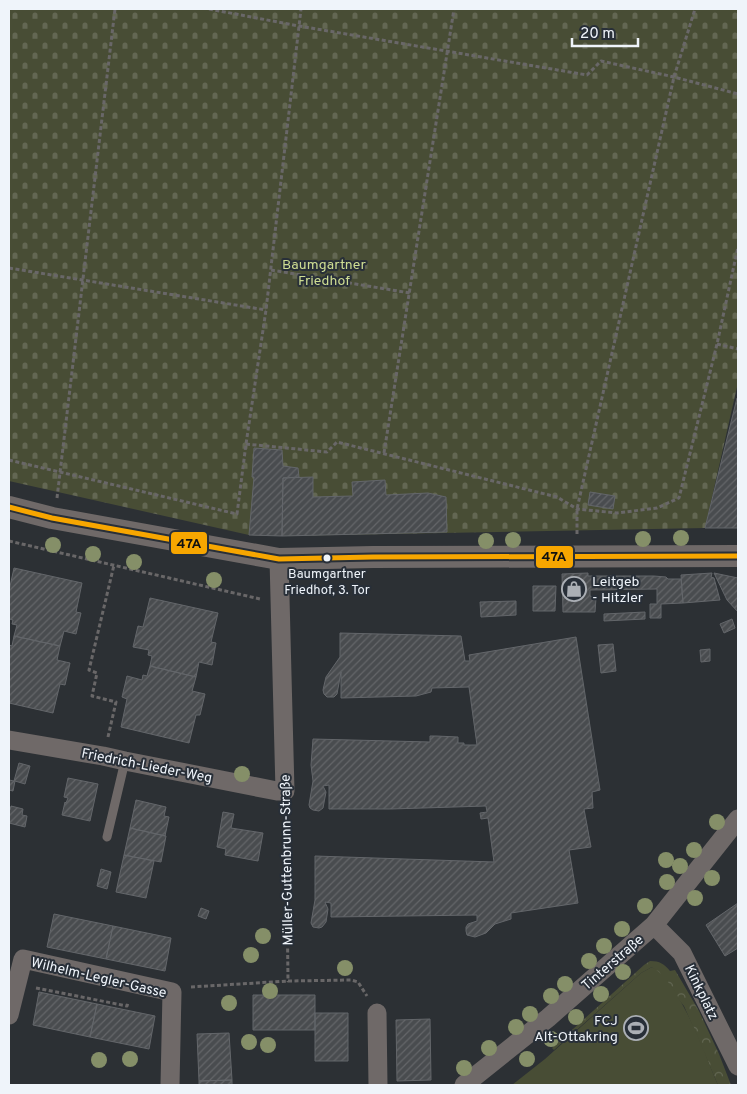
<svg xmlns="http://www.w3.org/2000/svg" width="747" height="1094" font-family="Overpass,sans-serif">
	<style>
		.forest { fill: url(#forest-crowns) }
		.cemetery { fill: url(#cemetery-stones) }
		.pitch { fill: #484d35 }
		.building { fill: url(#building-hatch); stroke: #63666a }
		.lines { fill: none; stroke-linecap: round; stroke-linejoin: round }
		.path { stroke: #696768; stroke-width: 3; stroke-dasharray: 4 2.5; stroke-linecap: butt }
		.service { stroke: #6f6968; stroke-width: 9 }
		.minor { stroke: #6f6968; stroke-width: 19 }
		.tertiary { stroke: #6f6968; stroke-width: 22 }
		.bus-1-casing { stroke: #282f38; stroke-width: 9 }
		.bus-1 { stroke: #f7a600; stroke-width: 5 }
		.tree { fill: #858f68 }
		.bus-dot { fill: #eff4fa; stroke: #282f38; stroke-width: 2 }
		.labels { text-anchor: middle; stroke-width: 4; stroke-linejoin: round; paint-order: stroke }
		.bus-label { font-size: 13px; fill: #eff4fa; stroke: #282f38 }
		.park-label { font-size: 14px; fill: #cedd92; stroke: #282f38 }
		.poi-label { font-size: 14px; fill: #eff4fa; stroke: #282f38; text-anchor: start }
		.street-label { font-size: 14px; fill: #eff4fa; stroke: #282f38 }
		.line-badge { stroke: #282f38; stroke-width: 2 }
		.pale-badge-label { font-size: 14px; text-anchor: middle; font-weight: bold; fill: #111 }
	</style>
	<defs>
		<pattern id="forest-crowns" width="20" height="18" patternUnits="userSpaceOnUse" patternTransform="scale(1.25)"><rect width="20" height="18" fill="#484d35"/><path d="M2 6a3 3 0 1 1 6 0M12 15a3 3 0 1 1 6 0" fill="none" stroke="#636753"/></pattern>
		<pattern id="cemetery-stones" width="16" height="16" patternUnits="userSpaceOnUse" patternTransform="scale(1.25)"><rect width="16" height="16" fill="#484d35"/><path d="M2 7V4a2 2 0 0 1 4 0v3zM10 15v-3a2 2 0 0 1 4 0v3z" fill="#636753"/></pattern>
		<pattern id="building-hatch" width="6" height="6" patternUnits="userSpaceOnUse" patternTransform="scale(1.25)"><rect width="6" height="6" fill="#494c4f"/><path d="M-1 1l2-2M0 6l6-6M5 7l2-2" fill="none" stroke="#646669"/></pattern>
	</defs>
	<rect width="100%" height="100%" fill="#2c3034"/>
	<path class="forest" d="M650,961C660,961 664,964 670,971L675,970L699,1011L719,1054L731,1085H718L684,1006L652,967L641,973L554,1050L552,1048L644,965Z"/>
	<path class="cemetery" d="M9,9H738V386L737,387L705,528L282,536L249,535L9,481Z"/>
	<path class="pitch" d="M652,967C681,984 704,1053 718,1085H512L545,1059L641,973Z"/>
	<path class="building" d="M737,398H738V528H705Z
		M254,448L282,450L283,466L298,468L299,477L283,478L282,536L249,535L254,477H252Z
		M313,477V497L353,496L352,482L385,480L386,495L428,493L446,497L447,532L282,536L283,478Z
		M590,492L615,496L613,509L588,505Z
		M14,568L82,583L76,612L81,613L76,634L64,631L60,646L14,636L17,625L12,624L13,620L9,619V591Z
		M588,573V576H654L666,577L668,579H681L683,603L661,604V618H650V604H657V589L590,590V596L596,598L595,612H563L562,574Z
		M712,573L711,577L714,578L720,600L683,603L681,575Z
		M714,573L738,578V612L727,600Z
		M533,586H556L555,611H533Z
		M150,598L218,613L211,642L216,643L212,665L199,662L196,677L150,666L152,656L148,655L149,650L133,647L138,626L143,627Z
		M516,601V615L481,617L480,602Z
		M645,612V619L604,621V614Z
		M732,619L735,628L724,633L720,624Z
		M340,633L461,636L465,661H470L469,655L576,637L600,790L592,792L593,808L584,809L591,847L569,850L578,903L511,913V919L495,924L486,933L475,937L467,935L466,931V927L468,924L477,921V915L331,917V903L325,902L328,909L326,922L322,927L319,928L313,927L311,923L315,900V856L494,862L488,818L481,819L480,813L487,812L486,806L391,809H329V785L323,786L326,792L323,808L319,811L313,810L310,808L309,805L313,781L311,765L313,739L430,742V736H436L458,737V743H464V745H477L469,687L432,688L431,692L416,696L341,698V672L337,694L334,697H327L324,694L323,690L326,677L340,657Z
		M14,636L60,646L57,660L70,663L65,685L60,684L53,713L9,703V645L12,646Z
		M613,644L616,671L601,673L598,645Z
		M710,649V661L701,662L700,650Z
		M150,666L196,677L192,691L205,694L200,715H196L189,743L121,727L127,699L122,697L127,676L142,680L143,675L147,676Z
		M19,763L30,766L25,784L15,781L13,791L9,790V780L14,781Z
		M68,778L98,784L90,821L62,815L65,802L66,803L68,798L64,797Z
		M136,800L166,807L164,816L169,817L165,836L130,828Z
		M11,806L23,809L22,815L27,816L25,827L9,823V810H10Z
		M223,812L234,814L231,828L263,833L258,861L225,855L226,849L217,847Z
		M130,828L166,836L161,862L124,855Z
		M124,855L154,861L146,898L116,892Z
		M101,869L111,872L107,889L97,886Z
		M738,903V925L737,926L738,927V948L725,956L706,925Z
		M201,908L209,911L206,919L198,916Z
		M54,914L113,926L106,959L47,947Z
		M113,926L171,938L165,971L106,959Z
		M39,992L97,1004L90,1037L33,1025Z
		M253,995H315V1030H253Z
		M97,1004L155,1016L149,1049L90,1037Z
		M315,1013H348V1061H315Z
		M430,1019L431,1080L397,1081L396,1020Z
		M229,1033L232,1080L199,1081L197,1034Z
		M232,1080V1085H199V1081Z"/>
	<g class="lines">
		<path class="path" d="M209,9L299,26L587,75L601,61L674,77L738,94
			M9,268L266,310
			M271,270L410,293
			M717,344L738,349
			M246,444L327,452L337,442L557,497L577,509L617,513L657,508L679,498L717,344L738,247
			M384,453L454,9
			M9,460L237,514L246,444L266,310L301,9
			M57,498L115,9
			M577,534V509L674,77L695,9
			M9,541L260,599
			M108,737L116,702L92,696L97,673L89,670L114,565
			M286,812L288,981L351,980L358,982L367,996
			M191,987L288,981
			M36,988L127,1006L128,1003"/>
		<path class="service" d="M107,837L125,761"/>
		<path class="minor" d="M9,740L103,756L125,761L277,791H285L279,559
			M654,925L682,953L738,1066
			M377,1013L378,1085
			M9,1015L23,959L172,992L170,1085
			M464,1085L548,1018L654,925L738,819"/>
		<path class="tertiary" d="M9,507L52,518L279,559L373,557L738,556"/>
		<defs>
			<path id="bus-1" d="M9,507L52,518L279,559L373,557L738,556"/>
		</defs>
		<use href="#bus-1" class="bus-1-casing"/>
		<use href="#bus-1" class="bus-1"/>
	</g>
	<g class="tree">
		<circle cx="681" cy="538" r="8"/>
		<circle cx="643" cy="539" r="8"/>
		<circle cx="513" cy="540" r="8"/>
		<circle cx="486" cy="541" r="8"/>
		<circle cx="53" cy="545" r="8"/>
		<circle cx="93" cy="554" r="8"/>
		<circle cx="134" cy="562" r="8"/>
		<circle cx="214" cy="580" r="8"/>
		<circle cx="242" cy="774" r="8"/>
		<circle cx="717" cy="822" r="8"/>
		<circle cx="694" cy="850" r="8"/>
		<circle cx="666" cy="860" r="8"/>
		<circle cx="680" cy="866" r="8"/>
		<circle cx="712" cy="878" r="8"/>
		<circle cx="667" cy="882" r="8"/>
		<circle cx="695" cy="898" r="8"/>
		<circle cx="645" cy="906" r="8"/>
		<circle cx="622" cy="929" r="8"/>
		<circle cx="263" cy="936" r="8"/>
		<circle cx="604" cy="946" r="8"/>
		<circle cx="251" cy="955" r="8"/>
		<circle cx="589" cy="961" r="8"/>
		<circle cx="345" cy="968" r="8"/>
		<circle cx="623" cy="972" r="8"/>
		<circle cx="565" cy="984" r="8"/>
		<circle cx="270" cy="991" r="8"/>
		<circle cx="601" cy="994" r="8"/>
		<circle cx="551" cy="996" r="8"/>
		<circle cx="229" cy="1003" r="8"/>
		<circle cx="530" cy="1014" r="8"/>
		<circle cx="576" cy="1017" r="8"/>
		<circle cx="516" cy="1027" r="8"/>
		<circle cx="551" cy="1039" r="8"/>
		<circle cx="249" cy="1042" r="8"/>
		<circle cx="268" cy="1045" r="8"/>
		<circle cx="489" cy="1048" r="8"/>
		<circle cx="130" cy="1059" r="8"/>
		<circle cx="527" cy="1059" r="8"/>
		<circle cx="99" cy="1060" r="8"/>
		<circle cx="464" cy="1068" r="8"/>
	</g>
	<defs>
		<symbol id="shop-ring" viewBox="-11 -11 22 22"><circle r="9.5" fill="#282f38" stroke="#abafb5" stroke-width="1.5"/><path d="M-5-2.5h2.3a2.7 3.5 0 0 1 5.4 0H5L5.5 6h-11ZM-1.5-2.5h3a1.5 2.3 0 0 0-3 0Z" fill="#abafb5"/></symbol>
		<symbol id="stadium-ring" viewBox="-11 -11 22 22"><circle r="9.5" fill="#282f38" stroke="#abafb5" stroke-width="1.5"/><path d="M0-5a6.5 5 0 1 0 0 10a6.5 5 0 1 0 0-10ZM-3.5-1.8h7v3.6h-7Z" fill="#abafb5"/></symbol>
	</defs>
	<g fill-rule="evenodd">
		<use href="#shop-ring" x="560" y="575" width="28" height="28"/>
		<use href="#stadium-ring" x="622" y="1014" width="28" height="28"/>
	</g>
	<circle class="bus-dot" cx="327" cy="558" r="4.5"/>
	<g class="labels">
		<g class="bus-label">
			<text x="327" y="578">Baumgartner<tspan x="327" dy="16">Friedhof, 3. Tor</tspan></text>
		</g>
		<g class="park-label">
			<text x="324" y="269">Baumgartner<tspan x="324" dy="16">Friedhof</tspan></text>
		</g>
		<g class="poi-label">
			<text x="592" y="586">Leitgeb<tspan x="592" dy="16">- Hitzler</tspan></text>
			<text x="618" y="1025" text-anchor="end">FCJ<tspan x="618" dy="16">Alt-Ottakring</tspan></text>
		</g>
		<g class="street-label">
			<text transform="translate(147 765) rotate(11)" y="5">Friedrich-Lieder-Weg</text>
			<text transform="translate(286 860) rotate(-91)" y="5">Müller-Guttenbrunn-Straße</text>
			<text transform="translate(612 962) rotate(-41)" y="5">Tinterstraße</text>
			<text transform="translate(99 977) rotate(13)" y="5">Wilhelm-Legler-Gasse</text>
			<text transform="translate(702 992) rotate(64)" y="5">Kinkplatz</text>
		</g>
	</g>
	<g class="line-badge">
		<rect x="170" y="531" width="38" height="24" rx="5" fill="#f7a600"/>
		<rect x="535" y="545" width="39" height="24" rx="5" fill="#f7a600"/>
	</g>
	<g class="pale-badge-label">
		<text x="189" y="548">47A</text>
		<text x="554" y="561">47A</text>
	</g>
	<rect width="747" height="1094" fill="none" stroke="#eff4fa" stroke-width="20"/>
	<path d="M572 38v8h66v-8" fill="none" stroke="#eff4fa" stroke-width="2.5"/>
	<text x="580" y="38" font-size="15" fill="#eff4fa" stroke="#282f38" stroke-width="4" paint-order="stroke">20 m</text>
</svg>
